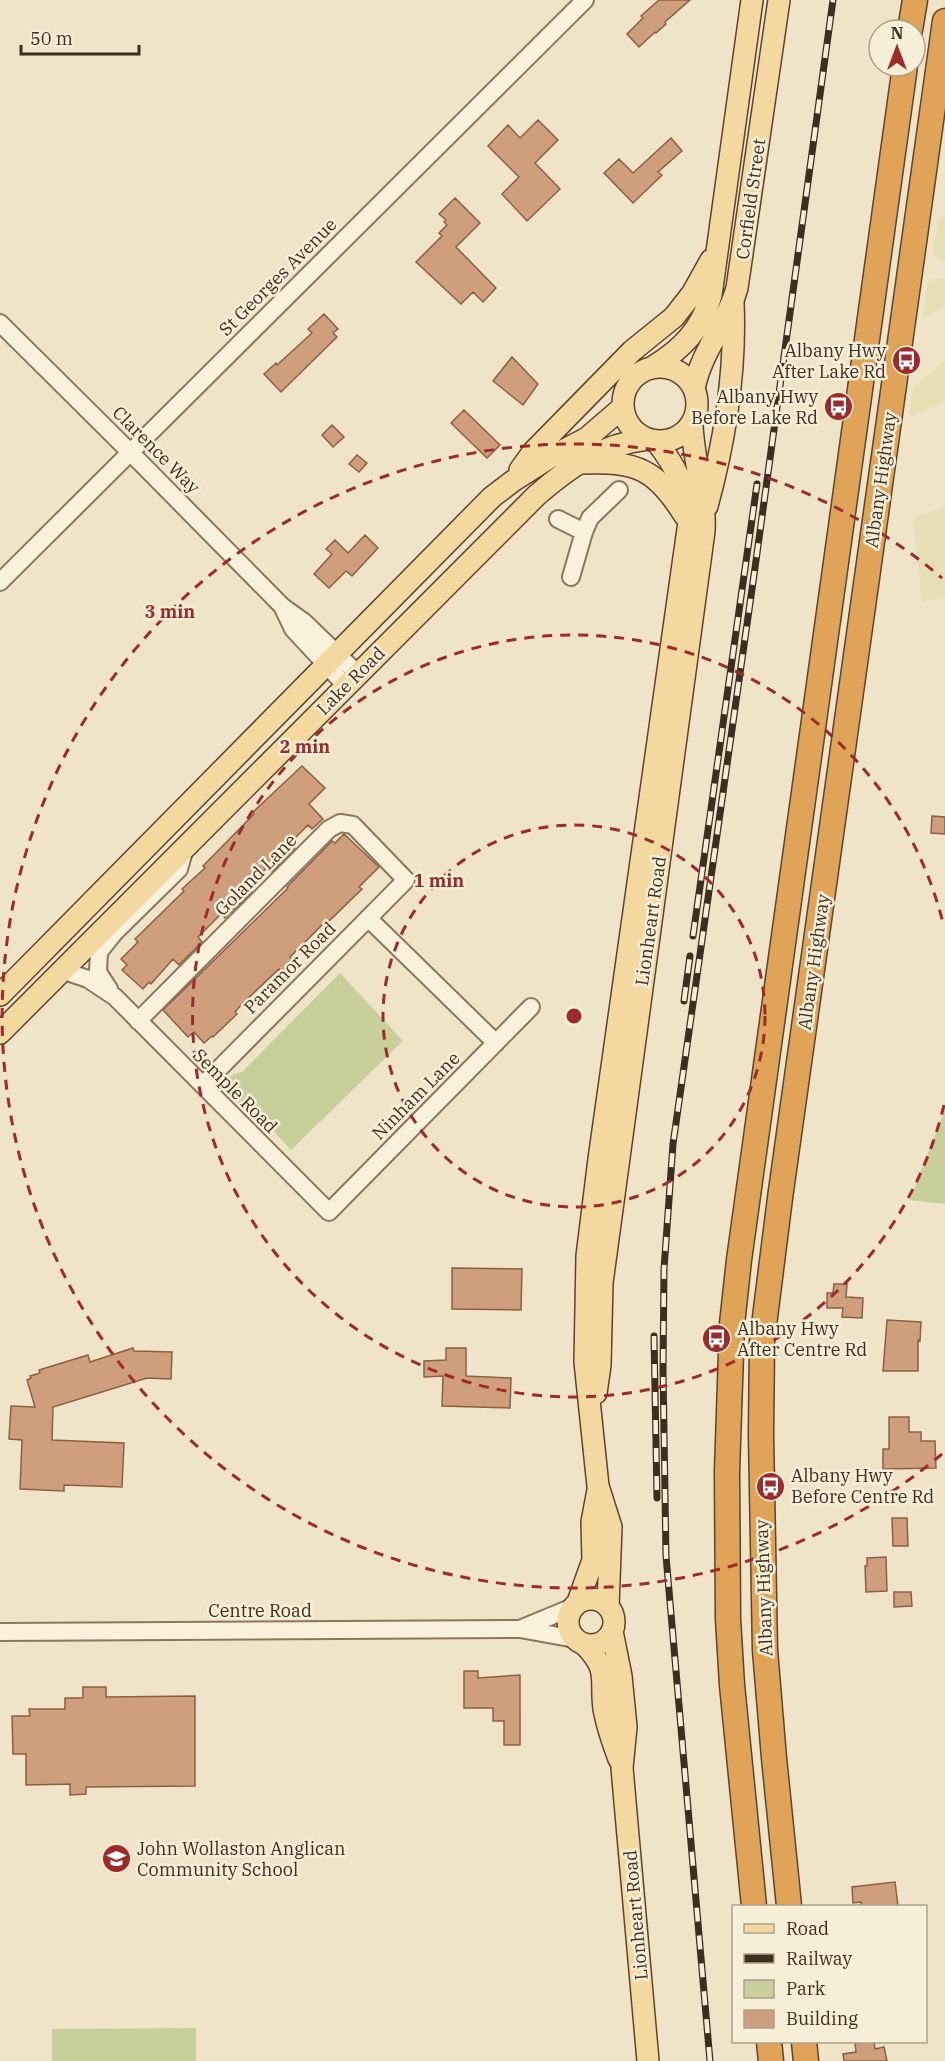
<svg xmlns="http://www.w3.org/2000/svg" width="945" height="2061" font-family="'IBM Plex Serif',serif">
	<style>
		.farmland { fill: #e6deb5 }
		.green { fill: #c9cf9b }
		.building { fill: #cf9f7d; stroke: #8d5f41; stroke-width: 1.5 }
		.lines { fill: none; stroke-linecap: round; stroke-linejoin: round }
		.minor-casing { stroke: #8d765c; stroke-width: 20 }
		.major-casing { stroke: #5b4430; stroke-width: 24 }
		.highway-casing { stroke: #5b4430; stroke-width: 27 }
		.minor { stroke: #faf1dc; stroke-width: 16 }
		.major { stroke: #f3d9a0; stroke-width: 21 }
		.highway { stroke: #e0a458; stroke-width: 24 }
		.rail-casing { stroke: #3d2e20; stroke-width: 7 }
		.rail { stroke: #f7eed8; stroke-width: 4.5; stroke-dasharray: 14; stroke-linecap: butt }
		.ring { fill: none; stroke: #9e2a2b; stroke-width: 3; stroke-dasharray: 10 8 }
		.labels { text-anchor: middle; stroke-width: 5; stroke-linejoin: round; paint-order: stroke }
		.street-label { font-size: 18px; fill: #3d2e20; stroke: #f7eed8 }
		.poi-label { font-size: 18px; fill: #3d2e20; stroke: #f7eed8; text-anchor: start }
		.centre { fill: #9e2a2b; stroke: #f7eed8; stroke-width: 3 }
		.ring-label { font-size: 18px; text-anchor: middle; font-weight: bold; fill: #9e2a2b; stroke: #f7eed8; stroke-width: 5; stroke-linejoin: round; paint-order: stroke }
	</style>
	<rect width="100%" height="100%" fill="#f0e4c8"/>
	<path class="farmland" d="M945,217V261L940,260L932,252L938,221Z
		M934,279H945V306L922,318L928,283Z
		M945,361V402L909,417L913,387Z
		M945,506V597L922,602L913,519Z"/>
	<path class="green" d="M340,973L403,1041L291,1150L251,1107H242C236,1100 220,1083 232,1075C235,1073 239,1073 242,1072Z
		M945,1109V1204L910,1200Z
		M196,2028V2061H52V2029Z"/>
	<path class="building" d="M659,0H690L665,22L666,24L656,33L655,32L639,47L627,34L643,18L641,16Z
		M538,120L558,140L535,163L560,189L527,221L502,194L519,177L488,146L508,125L520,138Z
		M671,138L682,151L658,172L662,175L633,203L604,173L619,159L633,173Z
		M455,198L480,223L456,247L496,288L483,302L473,292L461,304L416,262L442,236L439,233L447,225L444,222L446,220L439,214Z
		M324,314L338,329L333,333L337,337L281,392L264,374L276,363L277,365L312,333L308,329Z
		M512,357L538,384L523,405L493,381Z
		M464,410L500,445L487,458L451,423Z
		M332,425L344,437L333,447L322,435Z
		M357,455L367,463L359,472L349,464Z
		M365,535L378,548L352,576L346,571L329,588L314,574L332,554L326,549L335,540L348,553Z
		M302,766L325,788L309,804L323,819L312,829L308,825L290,843L295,848L272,872L267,868L247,886L252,892L225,918L221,914L198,937L202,942L179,965L173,959L151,984L149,982L143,989L122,970L127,965L121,959L138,942L135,939L184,891L182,889L205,868L203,866L254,814L253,812Z
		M932,816L945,817V834L931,833Z
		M344,834L379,867L359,887L362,889L329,921L327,920L290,957L293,960L281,972L279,969L242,1004L235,1012L237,1014L213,1037L212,1036L204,1043L194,1032L188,1037L163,1010L288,888L287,887L332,841L335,843Z
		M452,1268L522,1269L521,1310L452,1309Z
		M834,1284H847L846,1297L863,1298L862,1318L842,1317L843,1308H827V1293H833Z
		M887,1320L921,1322L920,1341L918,1340V1371H883Z
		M133,1348L134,1351L172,1352L171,1379L147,1378L53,1407L52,1440L124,1443L122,1487L64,1485V1491L20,1489L22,1440L9,1439L11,1406L35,1407L27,1380L31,1378L30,1376L40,1373L39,1370L88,1355L90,1362Z
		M446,1348H466V1376L511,1378L510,1408L442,1406L443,1376L424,1377V1361L446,1360Z
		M889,1417H909V1432H921V1441H935L936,1468L883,1469V1449H889Z
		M892,1518H907L908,1546H893Z
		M886,1557L887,1591L866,1592L865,1566H867V1558Z
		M894,1592H911L912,1606L894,1607Z
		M464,1671H478V1678L520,1675V1745H504V1721H493V1708H464Z
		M83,1687H106V1697L195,1696V1786L86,1787V1794L70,1795V1784L26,1785V1754H13L12,1716H30L29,1709H65V1698H83Z
		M895,1882L898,1906H861V1902L853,1903L852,1887Z
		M865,2042H874L875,2049L884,2047L887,2061H844L843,2054L856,2052L855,2043Z"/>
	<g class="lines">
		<defs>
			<path id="minor" d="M0,323L130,452L283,607L304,622L358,674
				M558,519L584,532
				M571,577L584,532L590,518L619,490
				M0,582L585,0
				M283,608L293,629L346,686
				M368,918L496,1043
				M61,970L88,979L115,997L329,1212L531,1007
				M109,989L98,972L99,952L115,932L179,869L185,848
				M138,1021L329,829L340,823L353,825L406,880L203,1085
				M520,1629L573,1607
				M0,1632L520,1629L575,1639"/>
			<path id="major" d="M623 404a37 37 0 1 1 74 0a37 37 0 1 1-74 0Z
				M653,367C682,349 702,329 711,295L752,0
				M694,389C701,351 727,325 737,288L779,0
				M583,463C637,461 656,469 685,516
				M520,470L533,452L632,351L674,317L692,294L711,260
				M707,506C725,440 736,371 733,303
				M0,995L492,497L513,481L549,458L587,438L623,407
				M0,1033L537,495C572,465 601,445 647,439
				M596,1393L600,1365L602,1283L704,531C706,494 693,460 692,424
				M568 1622a23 23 0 1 1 46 0a23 23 0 1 1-46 0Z
				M578,1602L593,1560L592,1522L598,1490
				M608,1606L611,1527L598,1486L585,1362L587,1256L599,1159L689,522C686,487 677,468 656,441
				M612,1631L621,1676L626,1727L622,1768L648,2061
				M584,1644C610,1671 600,1677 604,1709C607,1726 613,1743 619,1759"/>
			<path id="highway" d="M910,30L915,0
				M754,1906L732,1685L728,1619L727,1471L732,1324L739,1260L905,66
				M789,1906L774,1758L765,1650L761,1435L762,1341L780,1198L945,21
				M769,2042L771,2061
				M804,2042L806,2061"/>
		</defs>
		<use href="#minor" class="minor-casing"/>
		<use href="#major" class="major-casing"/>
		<use href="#highway" class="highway-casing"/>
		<use href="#minor" class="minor"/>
		<use href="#major" class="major"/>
		<use href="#highway" class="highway"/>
		<defs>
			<path id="rail" d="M693,936L757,484
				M684,1001L690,956
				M654,1336L657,1498
				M710,2061L666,1556L663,1370L664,1269L673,1144L754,575L833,0"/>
		</defs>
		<use href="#rail" class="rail-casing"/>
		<use href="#rail" class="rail"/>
	</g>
	<g class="ring">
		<circle cx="574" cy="1016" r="191"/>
		<path d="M944 1105A381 381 0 1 1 944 927"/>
		<path d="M942 1454A572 572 0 1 1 942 578"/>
	</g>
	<defs>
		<symbol id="bus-disc" viewBox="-11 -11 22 22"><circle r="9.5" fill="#9e2a2b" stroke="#f7eed8"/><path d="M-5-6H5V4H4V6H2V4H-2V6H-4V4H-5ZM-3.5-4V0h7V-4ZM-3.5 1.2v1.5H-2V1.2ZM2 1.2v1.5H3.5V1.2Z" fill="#fff"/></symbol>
		<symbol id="school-disc" viewBox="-11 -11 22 22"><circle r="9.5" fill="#9e2a2b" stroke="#f7eed8"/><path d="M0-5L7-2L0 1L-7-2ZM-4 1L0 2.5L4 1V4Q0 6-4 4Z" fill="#fff"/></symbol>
	</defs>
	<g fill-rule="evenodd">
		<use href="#bus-disc" x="890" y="344" width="33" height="33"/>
		<use href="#bus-disc" x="822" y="390" width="33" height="33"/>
		<use href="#bus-disc" x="700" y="1322" width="33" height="33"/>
		<use href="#bus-disc" x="754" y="1470" width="33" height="33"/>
		<use href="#school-disc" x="100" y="1842" width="33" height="33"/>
	</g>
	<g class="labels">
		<g class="street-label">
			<text transform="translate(751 199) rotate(-82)" y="6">Corfield Street</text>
			<text transform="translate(278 277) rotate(-45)" y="6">St Georges Avenue</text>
			<text transform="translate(156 450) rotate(45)" y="6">Clarence Way</text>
			<text transform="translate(881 480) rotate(-82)" y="6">Albany Highway</text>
			<text transform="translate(351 681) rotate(-45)" y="6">Lake Road</text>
			<text transform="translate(256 875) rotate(-45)" y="6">Goland Lane</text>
			<text transform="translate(651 921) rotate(-82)" y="6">Lionheart Road</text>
			<text transform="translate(814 962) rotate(-82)" y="6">Albany Highway</text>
			<text transform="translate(290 968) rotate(-45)" y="6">Paramor Road</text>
			<text transform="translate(235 1091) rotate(45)" y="6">Semple Road</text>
			<text transform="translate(416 1096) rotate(-45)" y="6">Ninham Lane</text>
			<text transform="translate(764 1588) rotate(-92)" y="6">Albany Highway</text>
			<text x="260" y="1617">Centre Road</text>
			<text transform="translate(636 1915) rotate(-95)" y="6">Lionheart Road</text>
		</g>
		<g class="poi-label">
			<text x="886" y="357" text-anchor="end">Albany Hwy<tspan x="886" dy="21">After Lake Rd</tspan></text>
			<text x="818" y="403" text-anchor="end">Albany Hwy<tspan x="818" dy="21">Before Lake Rd</tspan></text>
			<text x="737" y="1335">Albany Hwy<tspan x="737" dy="21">After Centre Rd</tspan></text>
			<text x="791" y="1482">Albany Hwy<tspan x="791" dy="21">Before Centre Rd</tspan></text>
			<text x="137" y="1855">John Wollaston Anglican<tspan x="137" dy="21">Community School</tspan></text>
		</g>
	</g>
	<circle cx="574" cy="1016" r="9" class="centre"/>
	<g class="ring-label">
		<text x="170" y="618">3 min</text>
		<text x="305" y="753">2 min</text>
		<text x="439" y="887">1 min</text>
	</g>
	<rect x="732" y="1905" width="195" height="138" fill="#f7eed8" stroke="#ada18e" stroke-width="1.5"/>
	<rect x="744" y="1924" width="30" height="9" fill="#f3d9a0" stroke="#ada18e" stroke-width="1.5"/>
	<text x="786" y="1935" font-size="18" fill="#3d2e20">Road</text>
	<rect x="744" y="1954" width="30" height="9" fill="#3d2e20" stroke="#ada18e" stroke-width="1.5"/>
	<text x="786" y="1965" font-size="18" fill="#3d2e20">Railway</text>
	<rect x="744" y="1980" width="30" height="18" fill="#c9cf9b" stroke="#ada18e" stroke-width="1.5"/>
	<text x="786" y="1995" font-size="18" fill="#3d2e20">Park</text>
	<rect x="744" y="2010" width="30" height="18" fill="#cf9f7d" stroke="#ada18e" stroke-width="1.5"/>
	<text x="786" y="2025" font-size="18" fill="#3d2e20">Building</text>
	<g transform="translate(897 48)"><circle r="28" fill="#f7eed8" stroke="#ada18e" stroke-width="1.5"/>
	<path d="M0-4.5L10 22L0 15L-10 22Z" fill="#9e2a2b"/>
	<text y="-9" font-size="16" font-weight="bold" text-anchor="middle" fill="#3d2e20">N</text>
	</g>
	<path d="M21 45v9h118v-9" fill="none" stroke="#3d2e20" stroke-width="3"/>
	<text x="30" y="45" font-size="18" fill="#3d2e20" stroke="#f7eed8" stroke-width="4.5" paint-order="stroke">50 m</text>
</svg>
